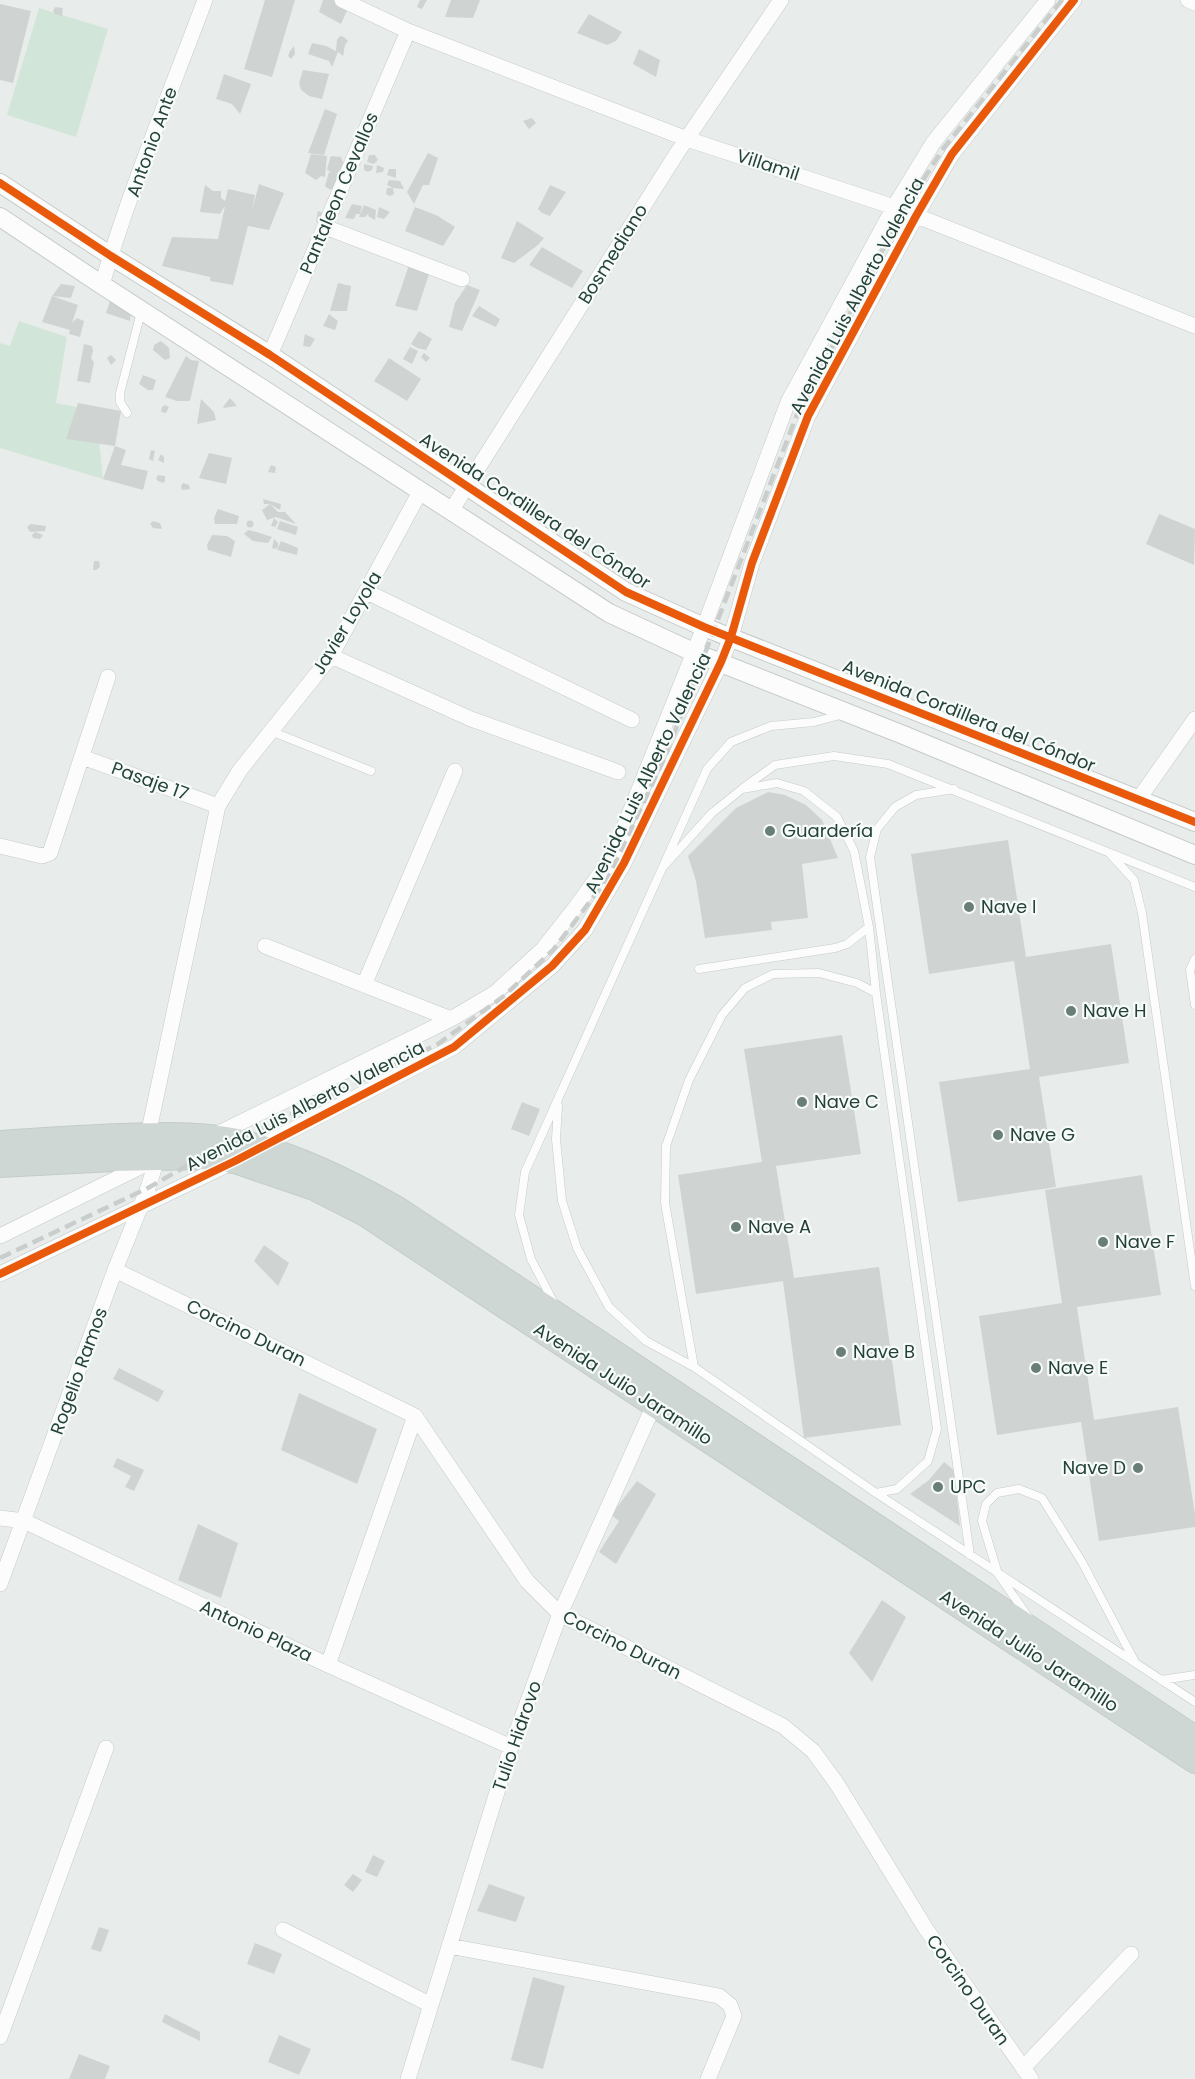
<svg xmlns="http://www.w3.org/2000/svg" width="1195" height="2079" font-family="Poppins,sans-serif">
	<style>
		.green { fill: #d1e6d8 }
		.building { fill: #cfd4d2 }
		.lines { fill: none; stroke-linecap: round; stroke-linejoin: round }
		.service-casing { stroke: #c5cac8; stroke-width: 9 }
		.minor-casing { stroke: #c5cac8; stroke-width: 16 }
		.tertiary-casing { stroke: #c5cac8; stroke-width: 20 }
		.primary-casing { stroke: #c3ccc9; stroke-width: 26 }
		.service { stroke: #fcfcfc; stroke-width: 8 }
		.minor { stroke: #fcfcfc; stroke-width: 15 }
		.tertiary { stroke: #fcfcfc; stroke-width: 18 }
		.primary { stroke: #cfd7d5; stroke-width: 24 }
		.rail { stroke: #c9cdcc; stroke-width: 4.5; stroke-dasharray: 12 6; stroke-linecap: butt }
		.cycleway-casing { stroke: #f7fbf9; stroke-width: 11 }
		.cycleway { stroke: #e8590c; stroke-width: 8 }
		.poi-dot { fill: #697e78; stroke: #f7fbf9; stroke-width: 2 }
		.labels { text-anchor: middle; stroke-width: 4.5; stroke-linejoin: round; paint-order: stroke }
		.street-label { font-size: 18px; fill: #24423a; stroke: #f7fbf9 }
		.poi-label { font-size: 18px; fill: #24423a; stroke: #f7fbf9; text-anchor: start }
	</style>
	<rect width="100%" height="100%" fill="#e8edeb"/>
	<path class="green" d="M39,8L108,29L76,137L7,115Z
		M19,321L67,337L56,403L96,411L103,479L0,448V343L10,346Z"/>
	<path class="building" d="M265,0H295L272,77L244,69Z
		M323,0H338L349,6L341,24L319,12Z
		M420,0H427L422,9L417,7Z
		M451,0H480L473,18L445,17Z
		M0,4L31,11L13,83L0,80Z
		M55,7L63,8L62,16L55,14L53,11Z
		M589,14L622,32L616,41L607,45L577,33Z
		M340,36L344,37L348,41L345,45L343,56L338,52L332,67L329,61L308,54L312,43L326,46L336,51L337,40Z
		M294,46L295,54L291,59L288,56L290,51Z
		M639,49L660,60L656,77L633,64Z
		M303,70L329,74L322,99L309,96L301,90L299,83Z
		M224,74L251,84L240,114L232,104L216,99Z
		M325,109L337,114L324,155L308,153Z
		M532,118L536,123L529,129L523,121Z
		M428,153L438,158L429,185H423L414,204L407,192Z
		M311,154L327,156L325,177L321,176L316,180L305,173Z
		M369,155H375L378,160L374,164L367,162Z
		M331,156L341,157L344,165L340,173H339L338,190L329,189L325,186L329,172L332,173L327,169Z
		M364,164L373,166L372,170L368,172L364,170Z
		M377,165L384,168L383,172L376,173Z
		M389,169H396V178L387,175Z
		M389,180L400,181L404,189L393,188L394,194L390,196L386,194L387,188H393L387,185Z
		M259,184L284,193L269,230L248,226L233,285L210,281V277L162,266L172,237L218,239L225,206L220,214L200,212L205,185L213,191H221V198L225,201L228,189L255,195L252,211Z
		M550,185L566,192L550,216L542,213L538,209Z
		M352,204L362,206L360,214H356L354,219L345,218Z
		M364,205L376,210L375,220L368,216L369,213L365,217H359Z
		M379,207L390,212L384,219L377,217Z
		M415,207L438,216L455,227L443,246L405,231Z
		M318,211L326,214L321,223L316,222Z
		M517,221L544,238L538,245L514,263L501,258Z
		M542,247L583,271L572,288L529,265Z
		M410,262L431,268L417,311L395,306Z
		M338,283L351,286L347,311H330Z
		M61,284L75,286L71,298L52,296Z
		M467,285L480,290L462,331L449,327L455,303Z
		M52,296L78,305L72,323L77,318L84,321L80,337L69,334L70,330L42,322Z
		M110,301L131,313L130,321L106,313Z
		M479,306L500,319L496,327L472,316Z
		M329,314L338,321L335,330L323,326Z
		M419,331L432,339L426,350L417,348L411,344Z
		M305,334L315,339L310,347L303,346Z
		M161,341L169,348L170,358L165,360L153,350L154,345Z
		M84,344L92,346L93,351L91,358L94,362L90,383L77,381Z
		M410,347L418,351L412,364L403,359Z
		M424,353L430,358L426,362L421,357Z
		M111,355L116,360L111,365L107,358Z
		M186,356L191,360L199,361L190,401H177L165,397Z
		M389,358L421,379L407,401L374,381Z
		M143,375L156,380L153,390H148L139,384Z
		M230,398L237,406L223,408L225,404Z
		M201,399L214,412L216,420L197,424Z
		M78,403L121,411L115,446L66,439Z
		M165,405L169,407L166,413L161,412L162,407Z
		M115,446L126,450L121,465L148,471L143,490L103,479Z
		M151,450L155,451L153,461L149,459Z
		M209,453L232,458L226,484L199,478Z
		M161,454L164,457V463L158,460Z
		M271,465L276,467L275,473L268,472Z
		M158,475L165,476V481L163,483L158,481L156,479Z
		M183,483L189,485L190,489L182,490L181,486Z
		M263,499L281,504L280,510L270,504L278,512H285L296,524L276,517L267,520L262,510L270,504H264Z
		M218,509L239,516L237,524H215L214,518Z
		M1159,514L1195,529L1194,565L1146,544Z
		M274,518L278,522L275,527L271,526Z
		M246.5 524a3.5 3.5 0 1 1 7 0a3.5 3.5 0 1 1-7 0Z
		M153,521L160,523L162,529L153,528L150,524Z
		M280,521L298,527L296,535L277,529Z
		M31,524L46,526L45,531L30,532L27,527Z
		M248,530L253,531L272,537L268,543L253,541L244,534Z
		M35,532L43,535L40,539L33,538L32,535Z
		M212,535L227,536L235,541L231,557L208,550L207,545Z
		M274,539L278,543V547L275,549L272,548Z
		M281,541L298,548L297,555L277,550Z
		M94,561H99L100,567L96,570H93Z
		M768,792L785,795L806,805L822,820L838,858L802,864L808,918L771,922L772,930L705,938L696,881L688,856L736,808Z
		M1008,840L1026,957L1111,944L1129,1063L1039,1077L1056,1187L958,1202L939,1082L1030,1069L1014,961L929,974L911,854Z
		M842,1035L861,1154L776,1166L794,1278L879,1267L901,1425L804,1438L783,1281L696,1294L678,1175L762,1162L744,1049Z
		M522,1102L540,1109L529,1136L511,1129Z
		M1142,1175L1161,1295L1077,1307L1094,1420L1178,1407L1195,1514V1527L1099,1541L1081,1422L997,1435L979,1316L1062,1303L1045,1190Z
		M264,1245L289,1263L278,1286L254,1261Z
		M119,1368L164,1391L158,1402L113,1379Z
		M299,1393L377,1429L357,1484L281,1450Z
		M117,1458L144,1470L134,1491L125,1487L131,1476L113,1467Z
		M944,1462L954,1470L960,1526L910,1494L929,1480Z
		M637,1481L656,1494L616,1564L599,1552L619,1521L611,1515Z
		M198,1524L238,1543L221,1598L178,1580Z
		M882,1600L906,1617L872,1682L849,1653Z
		M373,1855L385,1861L377,1877L365,1872Z
		M353,1874L362,1880L353,1892L344,1885Z
		M489,1884L525,1897L516,1922L477,1911Z
		M99,1927L109,1930L101,1952L91,1949Z
		M255,1943L282,1954L274,1974L247,1964Z
		M533,1977L565,1986L543,2069L511,2060Z
		M165,2014L200,2032V2041L162,2022Z
		M279,2035L311,2049L299,2075L268,2062Z
		M79,2054L110,2066L105,2079H69Z"/>
	<g class="lines">
		<defs>
			<path id="service" d="M127,413L120,402V393L141,312
				M273,732L371,771
				M743,788L775,765L834,756L888,764L1195,887
				M954,789L916,795L895,807L877,829L870,857L970,1555
				M1111,855L1134,880L1142,913L1195,1286
				M663,867L712,813L742,789L777,783L804,791L837,817L854,851L869,927L876,993L937,1429L928,1461L897,1489L876,1493
				M1195,959L1190,970L1195,1005
				M699,969L835,948L847,944L869,927
				M876,993L857,983L819,973L773,974L745,988L722,1015L689,1080L666,1146L665,1203L694,1367L876,1493L1195,1702
				M558,1106L556,1139L562,1201L577,1248L609,1307L646,1341L694,1367
				M555,1305L531,1259L519,1215L525,1172L707,769L731,742L771,726L814,722L840,715
				M1029,1618L998,1574L982,1521L986,1504L997,1493L1019,1489L1042,1498L1082,1562L1135,1662
				M1161,1680L1195,1675"/>
			<path id="minor" d="M342,0L408,31L687,139L894,207L1195,326
				M1188,0L1195,3
				M325,227L462,279
				M102,285C130,188 170,94 205,0
				M270,355L408,31
				M451,511L677,153L781,0
				M367,592L632,720
				M331,656L471,719L618,772
				M82,757L218,806
				M1138,800L1195,719
				M0,846L42,856L50,853L108,677
				M265,946L451,1019
				M364,985L455,771
				M148,1135L218,806L240,770L331,656L421,490
				M213,1136L451,1019L495,993L543,949L576,907L612,857L704,627L788,402L894,207L933,143L1048,0
				M257,1148L454,1047L552,966L585,930L624,863L721,662L731,637L752,563L808,416L916,216L952,154L1074,0
				M0,1236L150,1162
				M115,1270L415,1416L527,1581L560,1614L783,1726L813,1751L837,1784L926,1929L1031,2079
				M0,1274L231,1163
				M0,1518L24,1521L328,1665L511,1747
				M0,1584L115,1270L148,1188L157,1159
				M328,1665L415,1416
				M283,1930L431,2005
				M449,1946L719,1996L730,2005L734,2016L708,2079
				M0,2037L106,1748
				M1023,2068L1131,1954
				M408,2079L511,1747L560,1614L654,1405"/>
			<path id="tertiary" d="M0,183L111,256L270,355L626,592L704,627L1195,822
				M0,217L102,285L609,613L693,652L901,734L1195,855"/>
			<path id="primary" d="M0,1143C39,1140 79,1138 118,1136C157,1135 198,1133 237,1141C293,1154 346,1180 396,1208L1195,1738
				M0,1165L113,1159L202,1157L235,1161L314,1188L365,1214L1195,1761"/>
		</defs>
		<use href="#service" class="service-casing"/>
		<use href="#minor" class="minor-casing"/>
		<use href="#tertiary" class="tertiary-casing"/>
		<use href="#primary" class="primary-casing"/>
		<use href="#service" class="service"/>
		<use href="#minor" class="minor"/>
		<use href="#tertiary" class="tertiary"/>
		<use href="#primary" class="primary"/>
		<path class="rail" d="M0,1258L148,1188L202,1157L438,1044L504,996L553,950L608,878L665,757L798,412L903,211L943,149L1062,0"/>
		<defs>
			<path id="cycleway" d="M0,183L111,256L270,355L626,592L704,627L1195,822
				M0,1274L235,1161L454,1047L552,966L585,930L624,863L721,662L731,637L752,563L808,416L916,216L952,154L1074,0"/>
		</defs>
		<use href="#cycleway" class="cycleway-casing"/>
		<use href="#cycleway" class="cycleway"/>
	</g>
	<g class="poi-dot">
		<circle cx="770" cy="831" r="6"/>
		<circle cx="969" cy="907" r="6"/>
		<circle cx="1071" cy="1011" r="6"/>
		<circle cx="802" cy="1102" r="6"/>
		<circle cx="998" cy="1135" r="6"/>
		<circle cx="736" cy="1227" r="6"/>
		<circle cx="1103" cy="1242" r="6"/>
		<circle cx="841" cy="1352" r="6"/>
		<circle cx="1036" cy="1368" r="6"/>
		<circle cx="1138" cy="1468" r="6"/>
		<circle cx="938" cy="1487" r="6"/>
	</g>
	<g class="labels">
		<g class="street-label">
			<text transform="translate(152 142) rotate(-70)" y="6">Antonio Ante</text>
			<text transform="translate(768 165) rotate(18)" y="6">Villamil</text>
			<text transform="translate(339 193) rotate(-67)" y="6">Pantaleon Cevallos</text>
			<text transform="translate(613 254) rotate(-58)" y="6">Bosmediano</text>
			<text transform="translate(857 296) rotate(-62)" y="6">Avenida Luis Alberto Valencia</text>
			<text transform="translate(535 511) rotate(33)" y="6">Avenida Cordillera del Cóndor</text>
			<text transform="translate(347 623) rotate(-59)" y="6">Javier Loyola</text>
			<text transform="translate(969 716) rotate(22)" y="6">Avenida Cordillera del Cóndor</text>
			<text transform="translate(648 773) rotate(-64)" y="6">Avenida Luis Alberto Valencia</text>
			<text transform="translate(150 781) rotate(20)" y="6">Pasaje 17</text>
			<text transform="translate(305 1106) rotate(-27)" y="6">Avenida Luis Alberto Valencia</text>
			<text transform="translate(246 1333) rotate(26)" y="6">Corcino Duran</text>
			<text transform="translate(79 1371) rotate(-70)" y="6">Rogelio Ramos</text>
			<text transform="translate(623 1384) rotate(33)" y="6">Avenida Julio Jaramillo</text>
			<text transform="translate(256 1631) rotate(25)" y="6">Antonio Plaza</text>
			<text transform="translate(622 1645) rotate(27)" y="6">Corcino Duran</text>
			<text transform="translate(1029 1651) rotate(33)" y="6">Avenida Julio Jaramillo</text>
			<text transform="translate(517 1736) rotate(-71)" y="6">Tulio Hidrovo</text>
			<text transform="translate(968 1990) rotate(55)" y="6">Corcino Duran</text>
		</g>
		<g class="poi-label">
			<text x="782" y="837">Guardería</text>
			<text x="981" y="913">Nave I</text>
			<text x="1083" y="1017">Nave H</text>
			<text x="814" y="1108">Nave C</text>
			<text x="1010" y="1141">Nave G</text>
			<text x="748" y="1233">Nave A</text>
			<text x="1115" y="1248">Nave F</text>
			<text x="853" y="1358">Nave B</text>
			<text x="1048" y="1374">Nave E</text>
			<text x="1126" y="1474" text-anchor="end">Nave D</text>
			<text x="950" y="1493">UPC</text>
		</g>
	</g>
</svg>
